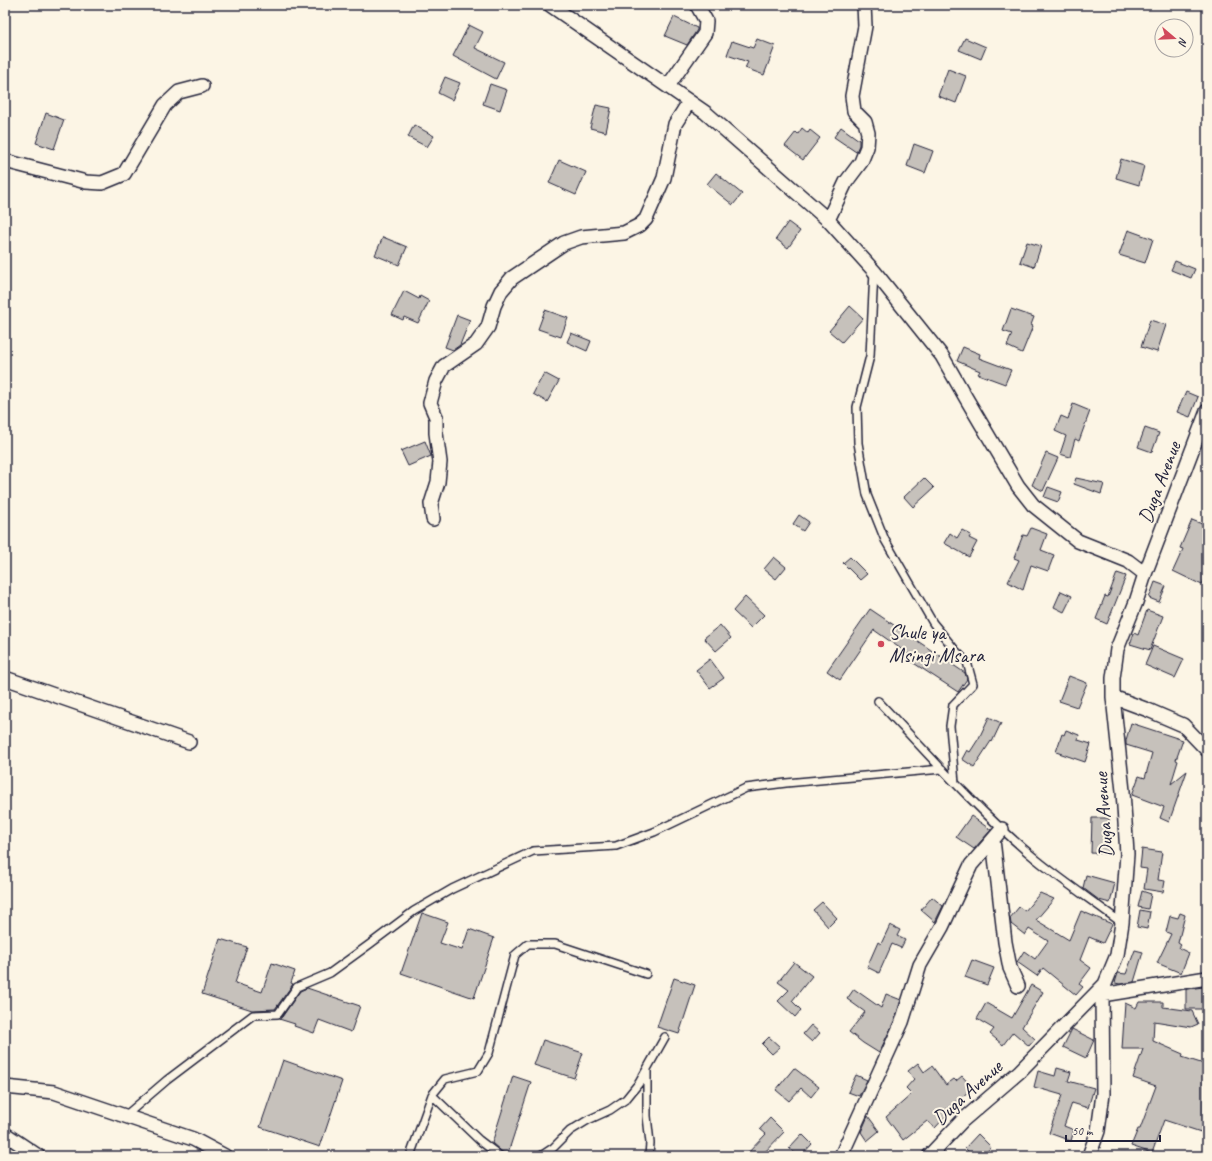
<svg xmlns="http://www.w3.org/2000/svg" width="1212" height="1161" font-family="Caveat,sans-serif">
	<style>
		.building { fill: #c6c1bb; stroke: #22223b }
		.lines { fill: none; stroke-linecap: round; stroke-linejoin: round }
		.lane-casing { stroke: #22223b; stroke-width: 10 }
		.street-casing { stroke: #22223b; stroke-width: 16 }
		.lane { stroke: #fcf5e5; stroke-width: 7 }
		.street { stroke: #fcf5e5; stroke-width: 13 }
		.poi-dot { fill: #d1495b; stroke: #fcf5e5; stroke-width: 1.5 }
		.labels { text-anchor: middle; stroke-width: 4; stroke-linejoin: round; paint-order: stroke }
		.street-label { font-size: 20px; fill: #22223b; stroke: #fcf5e5 }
		.poi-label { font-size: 20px; fill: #22223b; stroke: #fcf5e5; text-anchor: start }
	</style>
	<rect width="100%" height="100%" fill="#fcf5e5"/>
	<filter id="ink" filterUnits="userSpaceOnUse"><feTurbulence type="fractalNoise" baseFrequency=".025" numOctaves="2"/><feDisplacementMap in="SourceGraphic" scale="8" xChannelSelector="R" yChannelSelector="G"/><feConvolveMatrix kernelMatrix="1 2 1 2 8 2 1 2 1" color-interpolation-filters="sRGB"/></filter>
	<g filter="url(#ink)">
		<path class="building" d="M674,17L697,28V30L687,45L665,36Z
			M469,25L483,32L475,48L504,62L496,79L453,56Z
			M965,38L986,47L981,59L959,50Z
			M757,39L775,46L764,75L745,68L748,62L727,55L732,41L753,48Z
			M948,69L966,76L956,103L938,96Z
			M445,77L460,83L452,100L438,93Z
			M490,84L507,90L500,110L483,104Z
			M596,105L611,108L606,132L590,128Z
			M46,113L64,120L54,149L36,143Z
			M414,125L434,136L427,147L408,137Z
			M841,127L859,140V145L856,152L834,137Z
			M802,128L808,133L810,130L820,138L803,160L785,146L796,132L798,134Z
			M914,144L933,151L925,173L907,166Z
			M1121,159L1144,166L1139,185L1116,178Z
			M559,160L586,172L576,195L549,183Z
			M716,173L742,194L733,205L707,184Z
			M788,222L800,231L788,248L776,239Z
			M1128,230L1153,239L1145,263L1119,255Z
			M383,237L407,247L399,265L375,255Z
			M1027,242L1041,246L1034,267L1020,262Z
			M1175,261L1195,269L1191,278L1171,270Z
			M404,291L419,299L420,296L429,301L418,323L404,317L403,320L392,315Z
			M850,306L863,318L842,342L829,331Z
			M1011,309L1034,317L1031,325L1033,326L1022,353L1007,346L1012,334L1003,331Z
			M545,310L568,318L561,337L538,329Z
			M457,315L470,320L460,345L453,350L445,347Z
			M1150,320L1166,325L1157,352L1141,347Z
			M571,333L591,341L587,351L567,342Z
			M963,347L980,354L979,358L1011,370L1005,384L978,374L980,371L957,361Z
			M544,373L559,381L547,402L533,394Z
			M1186,392L1198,397L1190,417L1177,412Z
			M1073,404L1090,411L1079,441L1075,439L1070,457L1060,454L1066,436L1055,431L1061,416L1068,419Z
			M1145,428L1159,433L1152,452L1138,447Z
			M425,441L431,456L408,466L401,451Z
			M1046,453L1058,458L1043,491L1032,485Z
			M924,478L934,488L913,507L904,497Z
			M1076,478L1104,484L1101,494L1074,484Z
			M1048,487L1062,492L1058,502L1044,497Z
			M799,515L809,522L803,531L793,524Z
			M1192,520L1207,526V574L1202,585L1173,571L1183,549L1180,548Z
			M1031,528L1047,534L1041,550L1054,555L1048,571L1031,565L1023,590L1008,582L1019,560L1014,558L1023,535L1027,536Z
			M962,530L971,535L969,538L977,542L969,557L944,543L950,533L957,538Z
			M774,557L786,567L776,579L764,569Z
			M850,557L867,574L860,580L843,563Z
			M1117,573L1126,576L1107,624L1096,619L1105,596L1108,597Z
			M1155,582L1166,586L1159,602L1149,598Z
			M1061,591L1072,596L1064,612L1054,607Z
			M745,597L764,615L751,628L733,611Z
			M870,609L965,673L967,679L958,692L912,662L914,658L874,630L840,680L827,671Z
			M1147,610L1163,616L1150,650L1130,644L1134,633L1138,635Z
			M720,625L731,638L716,651L704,638Z
			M1153,646L1184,659L1175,678L1145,665Z
			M710,659L724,678L710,688L696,670Z
			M1069,676L1087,683L1077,707L1059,701Z
			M989,717L1001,723L992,742L991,741L974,767L962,759L967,750L970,752L979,738Z
			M1131,723L1183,740L1176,760L1178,761L1171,784L1187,771L1169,822L1160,818L1164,807L1132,795L1139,776L1145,778L1152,753L1126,745V740Z
			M1066,730L1079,735L1078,740L1091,744L1085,762L1056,752L1062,734L1064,735Z
			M971,816L991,830L974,849L956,837Z
			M1092,818H1109V854L1091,853Z
			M1142,849L1162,852L1158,880L1165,881L1163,892L1144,889L1147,869L1140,868Z
			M1086,875L1115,883L1110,903L1099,900L1083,888Z
			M1142,891L1151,894L1148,909L1138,907Z
			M1040,893L1054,899L1036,920L1069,940L1081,911L1112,924L1103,943L1089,937L1080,960L1091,968L1079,984L1083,987L1076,995L1043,968L1037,976L1017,962L1024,951L1035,959L1048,941L1029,929L1025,935L1011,924L1010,918L1019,907L1025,911Z
			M932,897L943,906L935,922L921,910Z
			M822,902L837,918L828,927L813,910Z
			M1140,910L1150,912L1147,929L1137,927Z
			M422,913L448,922L440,943L462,950L469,929L494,938L474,998L401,973Z
			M1180,913L1185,915L1178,943L1181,945L1179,948L1189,953L1181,973L1157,963L1171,934L1166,932L1170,916L1178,918Z
			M890,925L900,930L897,936L905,940L901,948L892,944L879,973L867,967L878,942L881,944Z
			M220,939L247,947L235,983L262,992L272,963L295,971L291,983L293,984L275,1009L252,1010L202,994Z
			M1135,950L1143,952L1134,982L1120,984L1115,983L1118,973L1126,974Z
			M972,960L994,968L987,985L965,977Z
			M794,962L812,976L792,1001L801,1010L795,1017L778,1001L789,990L778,982Z
			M674,978L695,985L679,1034L657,1027Z
			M1031,985L1043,992L1022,1027L1035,1039L1029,1046L1013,1032L1003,1045L990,1034L994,1029L977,1019L986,1003L1012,1018Z
			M1204,987L1203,1009H1186V989Z
			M307,988L360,1006L351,1032L319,1020L314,1033L294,1026L295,1024L279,1019L282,1017L300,991Z
			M854,989L881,1008L886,994L901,1000L895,1019L879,1053L863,1043L849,1032L865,1012L847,999Z
			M1139,1002H1163V1007L1192,1011L1198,1024L1191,1027L1154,1021L1153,1041L1183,1054L1182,1057L1207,1065V1134L1164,1120L1152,1153L1131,1146L1138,1129H1140L1156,1086L1133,1078L1143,1049H1122L1125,1003L1136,1008Z
			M811,1025L820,1033L812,1042L803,1034Z
			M1072,1029L1094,1040L1086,1058L1063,1047Z
			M769,1037L780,1047L772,1054L762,1044Z
			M543,1040L583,1053L574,1078L534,1065Z
			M283,1060L342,1081L320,1147L260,1127Z
			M918,1063L924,1072L932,1066L946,1085L954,1079L956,1081L962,1076L973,1088L943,1112L947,1115L935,1128L927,1121L903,1140L886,1117L912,1094L906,1088L914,1079L908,1071Z
			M794,1068L819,1087L811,1097L801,1088L789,1101L776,1090Z
			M1057,1068L1071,1072L1068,1081L1094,1088L1088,1108L1072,1103L1064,1126L1074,1130L1071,1141L1049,1133L1062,1095L1034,1087L1038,1071L1055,1076Z
			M856,1075L867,1080L859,1096L848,1092Z
			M513,1076L531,1082L508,1153L502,1152L492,1143Z
			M868,1116L879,1131L867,1141L861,1132Z
			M770,1118L784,1132L761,1156H745L766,1134L760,1129Z
			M802,1134L812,1144L801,1156H798L789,1148Z
			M978,1134L991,1147L983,1156H973L965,1148Z"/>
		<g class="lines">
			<defs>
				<path id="lane" d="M874,271L870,356L857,407L858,443L867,495L885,540L933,623L956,651L967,662L973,684L953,705L950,726L955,783
					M878,701C929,755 979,812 1037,860C1064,882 1094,902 1122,923
					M647,1069V1116L650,1143L649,1156
					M432,1095L479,1140L500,1156
					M125,1116L167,1080L253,1015L278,1014L297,987L330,973L370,944L414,911L452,889L533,851L616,846L654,832L746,788L786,783L942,769
					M410,1156L432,1095L445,1079L478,1071L489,1053L515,955L528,944H555L646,974
					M541,1156L553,1148L570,1131L588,1120L610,1110L626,1099L639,1083L665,1037"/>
				<path id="street" d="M550,5L706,113L828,220L874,271L942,356L966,398L1018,486L1033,505L1078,541L1128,561L1145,574
					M668,86L705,33L706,21L697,5
					M5,161L86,182L102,183L124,174L165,105L179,92L202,86
					M828,220L846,182L861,162L867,147L868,133L865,122L854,111L852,96L865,26L864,5
					M433,519L431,504L438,482L440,462L436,433V417L430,403L436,381L444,366L476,344L488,327L494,306L501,291L512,278L564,243L581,237L624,233L640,225L646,219L664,178L675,124L689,102
					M5,678L189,742
					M1113,697L1148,710L1183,725L1207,750
					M993,840L1005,942L1010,968L1018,986
					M1102,995L1207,978
					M5,1087L54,1092L193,1139L225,1156
					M5,1134L38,1156
					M841,1156L902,1022L920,965L942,927L971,865L1002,829
					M929,1156L962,1121L1019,1072L1105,984L1117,955L1122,923L1127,854L1123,791L1113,697V678L1117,649L1136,602L1145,574L1207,411
					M1089,1156L1098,1131L1103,1094L1102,995L1105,984"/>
			</defs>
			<use href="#lane" class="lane-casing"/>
			<use href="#street" class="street-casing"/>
			<use href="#lane" class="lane"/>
			<use href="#street" class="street"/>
		</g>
	</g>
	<circle class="poi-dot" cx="881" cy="644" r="4"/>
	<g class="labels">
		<g class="street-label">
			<text transform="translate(1159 482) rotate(-69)" y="7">Duga Avenue</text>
			<text transform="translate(1103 815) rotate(-94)" y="7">Duga Avenue</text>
			<text transform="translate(967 1092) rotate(-42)" y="7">Duga Avenue</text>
		</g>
		<g class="poi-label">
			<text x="889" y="639">Shule ya<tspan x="889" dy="23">Msingi Msara</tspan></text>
		</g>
	</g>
	<rect width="1212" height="1161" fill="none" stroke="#fcf5e5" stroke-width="20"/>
	<rect x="10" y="10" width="1192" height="1141" fill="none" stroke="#22223b" stroke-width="1.5" filter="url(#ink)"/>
	<g transform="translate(1174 38) rotate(109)"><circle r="19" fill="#fcf5e5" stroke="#a5a1a1"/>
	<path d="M0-3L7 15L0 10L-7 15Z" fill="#d1495b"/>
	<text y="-6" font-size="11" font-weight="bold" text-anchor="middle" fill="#22223b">N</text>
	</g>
	<path d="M1066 1135v6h94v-6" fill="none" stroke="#22223b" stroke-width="2"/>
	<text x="1072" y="1135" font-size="12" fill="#22223b" stroke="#fcf5e5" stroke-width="3" paint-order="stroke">50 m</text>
</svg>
